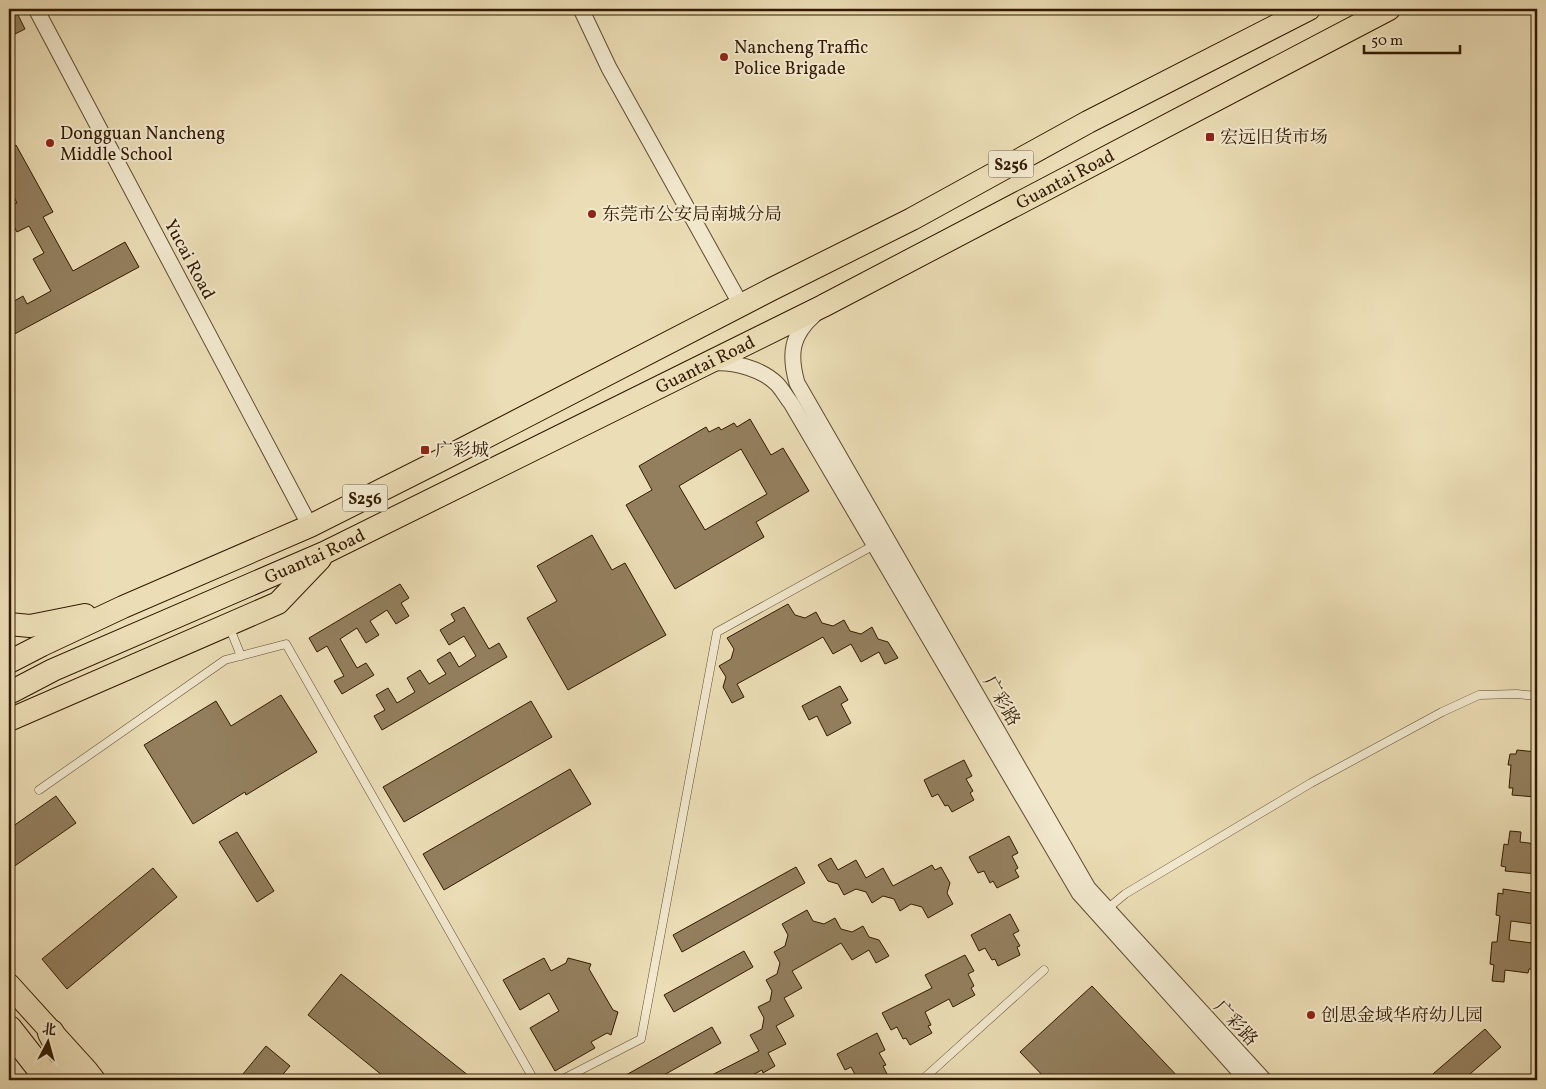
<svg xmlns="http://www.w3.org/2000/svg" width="1546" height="1089" font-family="Vollkorn,'Noto Serif SC',serif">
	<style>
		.building { fill: #937f5e; stroke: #331a00; fill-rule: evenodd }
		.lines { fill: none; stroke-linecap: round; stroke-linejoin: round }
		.lane-casing { stroke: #614b2d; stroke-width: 9 }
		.street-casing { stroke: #614b2d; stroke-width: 17 }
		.primary-casing { stroke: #331a00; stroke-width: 24 }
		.highway-casing { stroke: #331a00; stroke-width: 28 }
		.lane { stroke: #f2e9cf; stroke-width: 8 }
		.street { stroke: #f2e9cf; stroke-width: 15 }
		.primary { stroke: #ebddb5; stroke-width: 22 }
		.highway { stroke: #ebddb5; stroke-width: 26 }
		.poi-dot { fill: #8f2418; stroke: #f2e9cf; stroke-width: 2 }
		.labels { text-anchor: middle; stroke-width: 4; stroke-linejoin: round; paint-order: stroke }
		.shield { fill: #f2e9cf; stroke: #6c583e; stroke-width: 1 }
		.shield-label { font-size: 16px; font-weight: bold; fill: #331a00 }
		.poi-label { font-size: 18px; fill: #331a00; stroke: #f2e9cf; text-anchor: start }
		.street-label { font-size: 18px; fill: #331a00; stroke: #f2e9cf }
	</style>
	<rect width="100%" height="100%" fill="#ebddb5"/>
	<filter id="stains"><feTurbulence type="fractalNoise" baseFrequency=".004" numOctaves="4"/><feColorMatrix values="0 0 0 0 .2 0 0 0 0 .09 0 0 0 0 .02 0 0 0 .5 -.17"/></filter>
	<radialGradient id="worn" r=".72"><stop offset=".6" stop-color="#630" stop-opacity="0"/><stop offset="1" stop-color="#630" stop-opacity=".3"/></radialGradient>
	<path class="building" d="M9,9H15L25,29L9,37Z
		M16,145L53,212L43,217L73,271L125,242L139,267L9,337V304L23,296L27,304L51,291L33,259L44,253L29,226L17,232L12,223H9V204L17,203L9,188V149Z
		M750,419L771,455L783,448L809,491L756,522L764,537L675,589L626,505L652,490L639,466L706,427L709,432L719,427L721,430L734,423L737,427ZM741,449L767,494L705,530L679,486Z
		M592,535L612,570L625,563L666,635L568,690L527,618L557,601L537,566Z
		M400,584L409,598L401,603L409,616L396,624L387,610L370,621L379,635L366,643L357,628L340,639L357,668L366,663L374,675L342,694L334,681L344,676L327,646L317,652L309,638Z
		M788,604L795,615L805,618L816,612L822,623L833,626L844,620L850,631L861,634L872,627L878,639L888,642L898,658L885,664L879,652L861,662L851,644L833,654L823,637L737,684L744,697L732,703L723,687L726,677L719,666L731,659L734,649L727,638Z
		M464,607L489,649L499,643L507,657L382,730L374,716L385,710L376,695L388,688L397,703L415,692L407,678L420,670L429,684L446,674L437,660L450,652L459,667L476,656L464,636L449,645L440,630L455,621L451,614Z
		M840,686L848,700L841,704L851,723L827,736L817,716L809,720L802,706Z
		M281,695L317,752L246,795L245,792L193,824L144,745L216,701L231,726Z
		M531,701L552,737L404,822L383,787Z
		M1517,750L1537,752V791H1535V797L1512,795L1513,788H1509L1511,765H1508L1510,754H1516Z
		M964,760L972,776L966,779L973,791L970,793L974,800L952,812L948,805L945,806L938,794L932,797L924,780Z
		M570,769L591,804L444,890L423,854Z
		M56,796L76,823L9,870V829Z
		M1510,831L1521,832L1520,842L1537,844V874L1505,871L1506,867L1501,866L1504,844L1508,845Z
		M237,832L274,891L257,902L219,842Z
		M1009,836L1018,853L1012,856L1018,868L1015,870L1019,877L997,888L993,881L990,883L984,871L978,873L969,857Z
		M831,858L838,870L856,860L866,878L883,868L893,886L932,865L935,870L941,867L950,883L947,893L953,904L928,918L922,907L911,904L900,911L894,899L883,896L872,903L866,892L856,889L844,895L838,884L828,881L818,865Z
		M796,867L805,883L682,952L673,935Z
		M153,868L177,897L67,989L42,959Z
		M1503,889L1537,894V920H1534V924L1511,921L1509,940L1532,943L1531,946L1537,947L1535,969H1529L1528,973L1505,970L1504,982L1492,981L1494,965L1490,964L1492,942H1497L1500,916L1496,915L1498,893L1503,894Z
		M807,910L813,921L824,924L835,918L841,929L852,932L863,926L869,937L879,940L889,956L876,963L869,950L852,960L841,943L792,971L802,988L784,998L794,1016L776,1026L786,1044L768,1053L775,1066L763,1073L762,1070L743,1080H702L759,1051L750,1035L762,1029L764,1018L758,1007L770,1001L772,991L766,980L777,974L780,963L774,952L785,946L788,935L782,924Z
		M1010,914L1019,931L1013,934L1020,946L1017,947L1020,955L998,966L995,959L992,960L985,948L979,951L971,935Z
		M744,951L753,967L674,1012L664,995Z
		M965,955L974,971L968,974L974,986L971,988L975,995L953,1007L949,999L925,1012L931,1025L928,1026L932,1033L910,1045L906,1038L903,1039L897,1027L891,1030L882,1013L932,988L925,975Z
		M544,958L551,971L566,963L568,958L591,964L589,969L613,1010L618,1012L611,1035L607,1033L591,1042L595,1048L555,1071L530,1028L559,1011L549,993L520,1010L503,980Z
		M341,974L474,1080H388L308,1015Z
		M1092,986L1181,1080H1047L1020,1052Z
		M712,1027L721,1043L655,1080H617Z
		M1485,1029L1501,1047L1463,1080H1426Z
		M877,1033L885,1050L879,1053L886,1065L883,1066L887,1074L874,1080H858L851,1067L845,1070L837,1054Z
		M266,1046L290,1066L278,1080H238Z"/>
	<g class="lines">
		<defs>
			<path id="lane" d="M229,626L241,656
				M39,790L225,660L286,644L534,1080
				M1106,910L1125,894L1311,783L1442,712L1479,695L1517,694L1537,696
				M561,1080L641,1039L717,632L876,544
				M922,1080L1044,970"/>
			<path id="street" d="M36,9L310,526
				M581,9L609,68L741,305
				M814,315C791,335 789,355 797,383L1088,888L1264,1080
				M713,363C733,361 762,369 777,384C782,389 786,397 791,403L1079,893L1247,1080"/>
			<g id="primary">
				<path d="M9,624L30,626L85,615"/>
				<path d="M9,662L42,645L123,607L310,526L453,454L772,289L912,219L1088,122L1309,9"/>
				<path id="s1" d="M9,693L53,670L326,552L823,306L1389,9"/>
				<path d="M9,720L278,603L320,559"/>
				<path d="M9,985L87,1071L94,1080"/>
			</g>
			<path id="highway" d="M9,1029L49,1080
				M51,1033L76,1080"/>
		</defs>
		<use href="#lane" class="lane-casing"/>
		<use href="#street" class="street-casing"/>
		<use href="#primary" class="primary-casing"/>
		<use href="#highway" class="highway-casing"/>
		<use href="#lane" class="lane"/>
		<use href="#street" class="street"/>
		<use href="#primary" class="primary"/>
		<use href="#highway" class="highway"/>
	</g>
	<g class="poi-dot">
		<circle cx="724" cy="57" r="5"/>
		<rect x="1205" y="132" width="10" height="10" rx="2.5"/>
		<circle cx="50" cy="143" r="5"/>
		<circle cx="592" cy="214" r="5"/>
		<rect x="420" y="445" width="10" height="10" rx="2.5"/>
		<circle cx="1311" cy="1015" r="5"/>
	</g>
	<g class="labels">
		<g class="shield">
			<rect x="988.5" y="150.5" width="45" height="27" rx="4"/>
			<rect x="342.5" y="484.5" width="45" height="27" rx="4"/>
		</g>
		<g class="shield-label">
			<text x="1011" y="170">S256</text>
			<text x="365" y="504">S256</text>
		</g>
		<g class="poi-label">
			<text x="734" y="53">Nancheng Traffic<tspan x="734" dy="21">Police Brigade</tspan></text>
			<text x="60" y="139">Dongguan Nancheng<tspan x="60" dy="21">Middle School</tspan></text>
			<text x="1220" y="143">宏远旧货市场</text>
			<text x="602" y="220">东莞市公安局南城分局</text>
			<text x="435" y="456">广彩城</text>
			<text x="1321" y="1021">创思金域华府幼儿园</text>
		</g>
		<g class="street-label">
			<text dy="6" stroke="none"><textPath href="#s1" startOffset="1175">Guantai Road</textPath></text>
			<text transform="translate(190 259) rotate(62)" y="6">Yucai Road</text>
			<text dy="6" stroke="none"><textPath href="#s1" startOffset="770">Guantai Road</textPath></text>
			<text dy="6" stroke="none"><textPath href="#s1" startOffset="335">Guantai Road</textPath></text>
			<text transform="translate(1002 701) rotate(60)" y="6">广彩路</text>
			<text transform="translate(1236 1023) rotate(47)" y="6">广彩路</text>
		</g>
	</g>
	<rect width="1546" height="1089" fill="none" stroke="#ebddb5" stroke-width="30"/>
	<rect x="10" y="10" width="1526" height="1069" fill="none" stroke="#331a00" stroke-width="2.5"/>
	<rect x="15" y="15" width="1516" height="1059" fill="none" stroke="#331a00"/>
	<g transform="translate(48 1042) rotate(6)" stroke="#f2e9cf" stroke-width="4" paint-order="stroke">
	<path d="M0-4L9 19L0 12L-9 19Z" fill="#331a00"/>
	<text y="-8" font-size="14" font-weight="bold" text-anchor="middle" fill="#331a00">北</text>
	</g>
	<path d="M1364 45v8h96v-8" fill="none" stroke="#331a00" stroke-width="2.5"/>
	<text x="1371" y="45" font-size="15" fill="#331a00" stroke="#f2e9cf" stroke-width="4" paint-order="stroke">50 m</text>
	<rect width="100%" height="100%" filter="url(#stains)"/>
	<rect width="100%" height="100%" fill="url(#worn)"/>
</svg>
